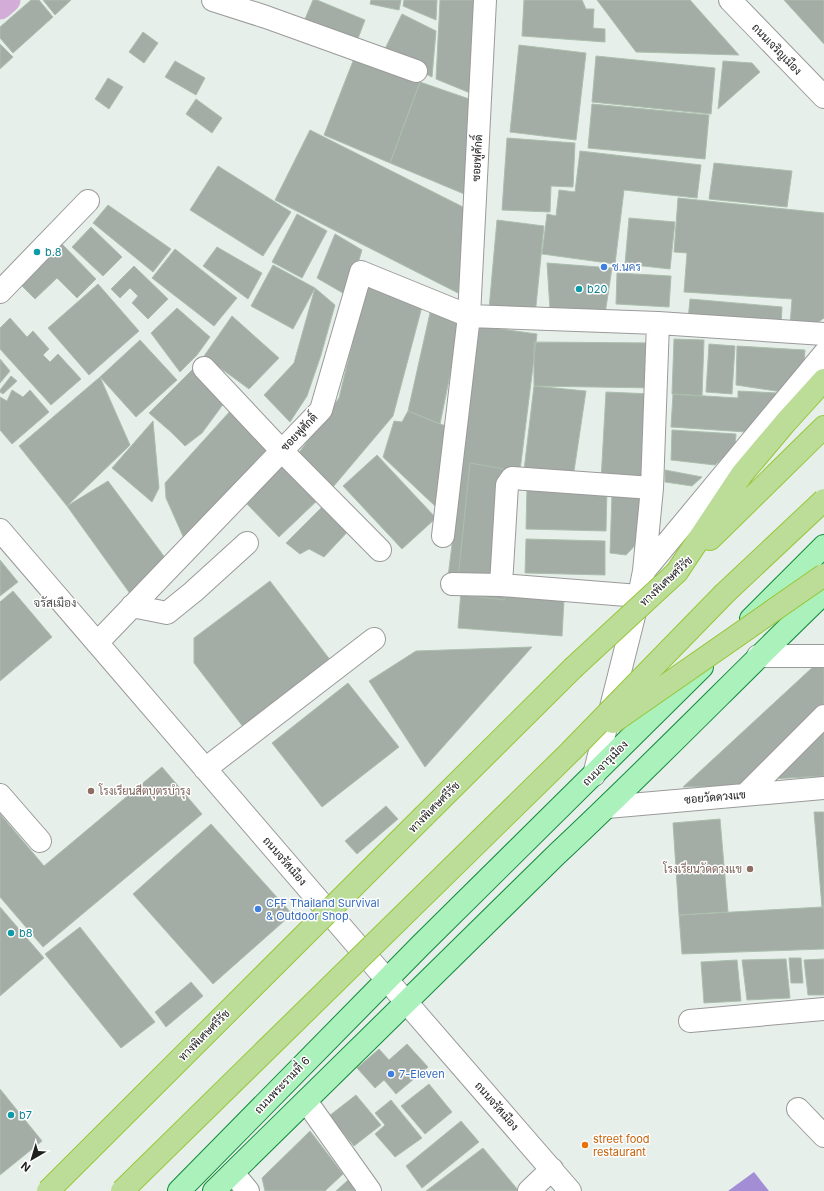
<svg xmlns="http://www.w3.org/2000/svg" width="824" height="1191" font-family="Inter,Sarabun,sans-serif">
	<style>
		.pitch { fill: #a38ed5 }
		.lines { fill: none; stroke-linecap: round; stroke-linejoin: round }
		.canal { stroke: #d3add7; stroke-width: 25 }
		.building { fill: #a3ada5; stroke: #abbfad }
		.minor-casing { stroke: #9a9a9a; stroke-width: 24 }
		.major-casing { stroke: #128a3b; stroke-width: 24 }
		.highway-casing { stroke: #98c73a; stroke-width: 24 }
		.minor { stroke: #fff; stroke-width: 22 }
		.major { stroke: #aaf1bb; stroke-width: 22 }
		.highway { stroke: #bbdd98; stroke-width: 22 }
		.highway-bridge-casing { stroke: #98c73a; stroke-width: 24; stroke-linecap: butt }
		.highway-bridge { stroke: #bbdd98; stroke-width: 22 }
		.culture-dot { fill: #0f9aa8; stroke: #fff; stroke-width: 1.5 }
		.shop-dot { fill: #3f7fe0; stroke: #fff; stroke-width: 1.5 }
		.education-dot { fill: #8d6e63; stroke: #fff; stroke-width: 1.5 }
		.food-dot { fill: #e8710a; stroke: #fff; stroke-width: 1.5 }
		.labels { text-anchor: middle; stroke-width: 3; stroke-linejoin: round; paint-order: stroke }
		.street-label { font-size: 11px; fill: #202020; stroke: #fff }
		.culture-label { font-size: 11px; fill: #0d838f; stroke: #fff; text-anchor: start }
		.shop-label { font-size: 11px; fill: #366cbe; stroke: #fff; text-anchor: start }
		.education-label { font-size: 11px; fill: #785e54; stroke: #fff; text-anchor: start }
		.food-label { font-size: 11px; fill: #c56008; stroke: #fff; text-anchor: start }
		.neighbourhood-label { font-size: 12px; fill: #535353; stroke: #fff }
	</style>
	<rect width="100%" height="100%" fill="#e7efea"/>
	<path class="pitch" d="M754,1172L769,1191H728Z"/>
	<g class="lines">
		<path class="canal" d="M0,7L8,0"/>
	</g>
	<path class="building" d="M31,0H39L53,17L13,53L0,38V27Z
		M43,0H71L55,15Z
		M313,0H317L365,20L357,41L305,19Z
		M371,0H401L399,10L370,4Z
		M404,0H437L436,20L403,6Z
		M440,0H480L475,95L436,79Z
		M524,0H582L586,9H594L593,28L605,29V42L522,36Z
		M597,0H690L739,55L636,52Z
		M784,0H824V44Z
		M402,14L436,31L432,77L383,53Z
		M143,32L158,43L144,63L129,52Z
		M0,44L13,57L0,69Z
		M519,45L586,53L576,140L510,132Z
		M355,56L420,82L390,163L324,135Z
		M596,56L715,68L711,114L592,102Z
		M175,61L205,78L196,95L165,77Z
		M723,61L752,63L760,72L718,109Z
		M108,78L123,87L109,109L95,99Z
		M420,82L475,101L469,196L390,163Z
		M196,99L222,118L212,133L186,114Z
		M592,104L709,115L705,159L588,148Z
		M310,130L469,210L458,293L275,200Z
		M507,138L575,143L573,187L551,186L550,212L502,210Z
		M580,151L701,165L697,198L624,190L615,264L542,254L547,214L556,216L559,190L575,192Z
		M714,163L792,171L787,207L709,199Z
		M218,166L291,212L263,256L190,210Z
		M678,198L824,213V318L813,326L790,325L792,299L684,292L687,253L674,252Z
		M108,205L171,249L153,272L93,223Z
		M297,214L327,231L302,278L272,262Z
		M629,218L675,222L670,269L625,264Z
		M497,220L544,226L534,326L488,320Z
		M91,227L122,257L103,276L72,247Z
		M335,234L362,250L348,296L317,278Z
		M62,244L96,279L77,298L57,278L35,299L20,284Z
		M217,247L262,273L248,299L203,266Z
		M175,249L237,298L214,326L152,278Z
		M547,263L612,268L605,314L550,310Z
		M273,265L315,288L293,329L251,306Z
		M134,266L168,299L148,319L132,303L138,296L130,288L120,298L111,289Z
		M617,273L671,276L669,307L616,304Z
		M367,282L423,303L393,416L333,487L298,454L339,398Z
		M98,284L139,331L89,375L48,328Z
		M315,288L335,305L321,355L307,396L290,422L264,395L294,363Z
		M690,299L782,307L781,328L688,320Z
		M432,304L462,316L440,424L408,411Z
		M177,308L210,337L197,355L180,372L151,333Z
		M232,316L279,358L249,389L204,356Z
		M10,318L27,337L33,331L49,349L43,355L50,362L58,354L81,379L51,405L0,349V328Z
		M479,326L537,334L504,600L446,593Z
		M674,339L704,340L702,396L672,394Z
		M140,340L177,380L136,417L100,377Z
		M534,342L655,343V388L534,386Z
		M709,344L735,346L732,394L706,392Z
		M737,346L805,350L803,380L789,393L736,385Z
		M0,359L10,371L0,383Z
		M195,367L227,399L202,433L185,446L171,432L149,413Z
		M11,376L17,381L3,394L0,392V390Z
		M100,377L130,445L67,506L19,446Z
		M534,386L586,391L573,478L524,470Z
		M12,390L23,397L30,390L49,412L12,444L0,430V397L7,401Z
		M738,391L778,393L746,432L671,427L673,394L738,398Z
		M606,392L652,394L647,483L601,480Z
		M232,409L273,446L186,543L166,498L165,483Z
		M408,411L448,427L435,506L383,457L394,421L402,422Z
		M153,421L159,488L152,502L112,468Z
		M672,430L736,434L735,447L715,465L671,460Z
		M377,455L436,518L402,549L343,486Z
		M287,460L322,496L279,537L247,504Z
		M470,463L504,469L495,579H458Z
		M665,470L702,477L692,486L665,482Z
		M108,481L166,559L131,595L67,506Z
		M527,486L607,489L606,531L526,529Z
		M612,493L646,495L643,537L626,555L610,553Z
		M326,503L352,527L324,557L309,549L300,554L286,543Z
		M526,539L605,541V575L525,573Z
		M0,560L18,582L0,596Z
		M270,581L334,665L247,732L194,663V638Z
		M13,591L52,637L0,681V602Z
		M461,591L564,600L562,636L458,628Z
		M532,647L425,767L369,681L416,651Z
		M814,666L824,667V703L739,786L683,787Z
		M348,683L399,747L322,807L272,743Z
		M824,731V776L772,779Z
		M162,767L202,814L43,947L0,897V814L44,866Z
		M386,806L398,819L357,854L345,841Z
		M814,812H824V907H822Z
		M720,819L728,912L679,915L673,823Z
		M211,824L292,914L213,984L133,894Z
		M0,907L44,958L0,996Z
		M822,907H824V949L682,954L679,915Z
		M80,927L155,1022L121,1048L45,954Z
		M789,958H801L803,983H791Z
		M786,959L790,998L747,1000L742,960Z
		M824,959V995H808L804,960Z
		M737,960L741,1001L704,1003L701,962Z
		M191,982L203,996L166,1027L155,1012Z
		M407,1044L428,1067L396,1094L384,1080L375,1088L357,1068L379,1049L389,1060Z
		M429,1084L452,1112L425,1134L401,1106Z
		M0,1089L42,1141L0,1175Z
		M356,1095L381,1125L354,1146L329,1116Z
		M391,1100L422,1138L395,1157L375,1134L385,1125L375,1113Z
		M461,1121L479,1142L422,1188L406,1166Z
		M310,1131L343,1174L325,1191H265L262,1178Z
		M483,1148L518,1190L516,1191H426Z
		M348,1180L358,1191H336Z"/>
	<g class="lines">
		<defs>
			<path id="minor" d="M213,0L266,17L416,71
				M730,0L824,97
				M0,292L88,201
				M204,368L281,450L380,550
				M0,530L387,980L570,1191
				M443,536L469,316L485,0
				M644,571L824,354
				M452,584L501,585L639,596
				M501,585L507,485L512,478L652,488
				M132,606L167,613L193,592L247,543
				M97,643L321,410L361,272L469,316L658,323L824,334
				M758,656H824
				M205,769L374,639
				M594,775L639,596L644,571L652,488L658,323
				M746,794L824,716
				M0,795L40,841
				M607,807L824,788
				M690,1021L824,1009
				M306,1101L370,1191
				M798,1109L824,1136
				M233,1173L248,1191
				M529,1191L552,1169"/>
			<path id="major" d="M751,619L824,546
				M179,1191L421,945L702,667
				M214,1191L557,854C648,769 735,679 824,593"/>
			<path id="highway" d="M710,539L824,427
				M677,572L742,474L785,423L824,380
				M424,816L573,668"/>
		</defs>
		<use href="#minor" class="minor-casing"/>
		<use href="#major" class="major-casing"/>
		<use href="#highway" class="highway-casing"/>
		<use href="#minor" class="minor"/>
		<use href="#major" class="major"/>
		<use href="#highway" class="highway"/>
		<defs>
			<path id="highway-bridge" d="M573,668L677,572
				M613,722L824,575
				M48,1191L424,816
				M122,1191L570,752L725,593L824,500"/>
		</defs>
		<use href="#highway-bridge" class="highway-bridge-casing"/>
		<use href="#highway-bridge" class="highway-bridge"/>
	</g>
	<g class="culture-dot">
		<circle cx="37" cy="252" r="4"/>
		<circle cx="579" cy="289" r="4"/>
		<circle cx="11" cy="933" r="4"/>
		<circle cx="11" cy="1115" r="4"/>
	</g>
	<g class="shop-dot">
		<circle cx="604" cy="267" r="4"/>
		<circle cx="258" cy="909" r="4"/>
		<circle cx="391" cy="1074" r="4"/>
	</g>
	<g class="education-dot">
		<circle cx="91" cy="791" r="4"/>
		<circle cx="750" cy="869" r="4"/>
	</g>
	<circle class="food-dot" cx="585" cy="1145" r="4"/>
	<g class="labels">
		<g class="street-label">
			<text transform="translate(777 49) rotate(46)" y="4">ถนนเจริญเมือง</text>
			<text transform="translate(477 158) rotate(-87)" y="4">ซอยฟูศักดิ์</text>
			<text transform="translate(299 432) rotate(-46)" y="4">ซอยฟูศักดิ์</text>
			<text transform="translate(666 581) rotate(-43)" y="4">ทางพิเศษศรีรัช</text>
			<text transform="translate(605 763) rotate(-45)" y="4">ถนนจารุเมือง</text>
			<text transform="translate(715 797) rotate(-5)" y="4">ซอยวัดดวงแข</text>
			<text transform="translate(434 807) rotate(-45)" y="4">ทางพิเศษศรีรัช</text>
			<text transform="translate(285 861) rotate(49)" y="4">ถนนจรัสเมือง</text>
			<text transform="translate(204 1035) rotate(-45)" y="4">ทางพิเศษศรีรัช</text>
			<text transform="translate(282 1085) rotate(-46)" y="4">ถนนพระรามที่ 6</text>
			<text transform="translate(497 1106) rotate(49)" y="4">ถนนจรัสเมือง</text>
		</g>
		<g class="culture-label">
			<text x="45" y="256">b.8</text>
			<text x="587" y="293">b20</text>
			<text x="19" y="937">b8</text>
			<text x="19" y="1119">b7</text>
		</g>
		<g class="shop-label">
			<text x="612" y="271">ช.นคร</text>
			<text x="266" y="907">CFF Thailand Survival<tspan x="266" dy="13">&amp; Outdoor Shop</tspan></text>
			<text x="399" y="1078">7-Eleven</text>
		</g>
		<g class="education-label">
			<text x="99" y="795">โรงเรียนสีตบุตรบำรุง</text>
			<text x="742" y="873" text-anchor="end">โรงเรียนวัดดวงแข</text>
		</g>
		<g class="food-label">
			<text x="593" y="1143">street food<tspan x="593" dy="13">restaurant</tspan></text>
		</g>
		<g class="neighbourhood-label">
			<text x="55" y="607">จรัสเมือง</text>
		</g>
	</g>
	<g transform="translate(32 1159) rotate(218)" stroke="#ffffff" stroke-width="3" paint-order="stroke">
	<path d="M0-3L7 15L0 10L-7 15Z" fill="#202020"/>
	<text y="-6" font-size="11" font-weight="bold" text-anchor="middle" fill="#202020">N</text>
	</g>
</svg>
